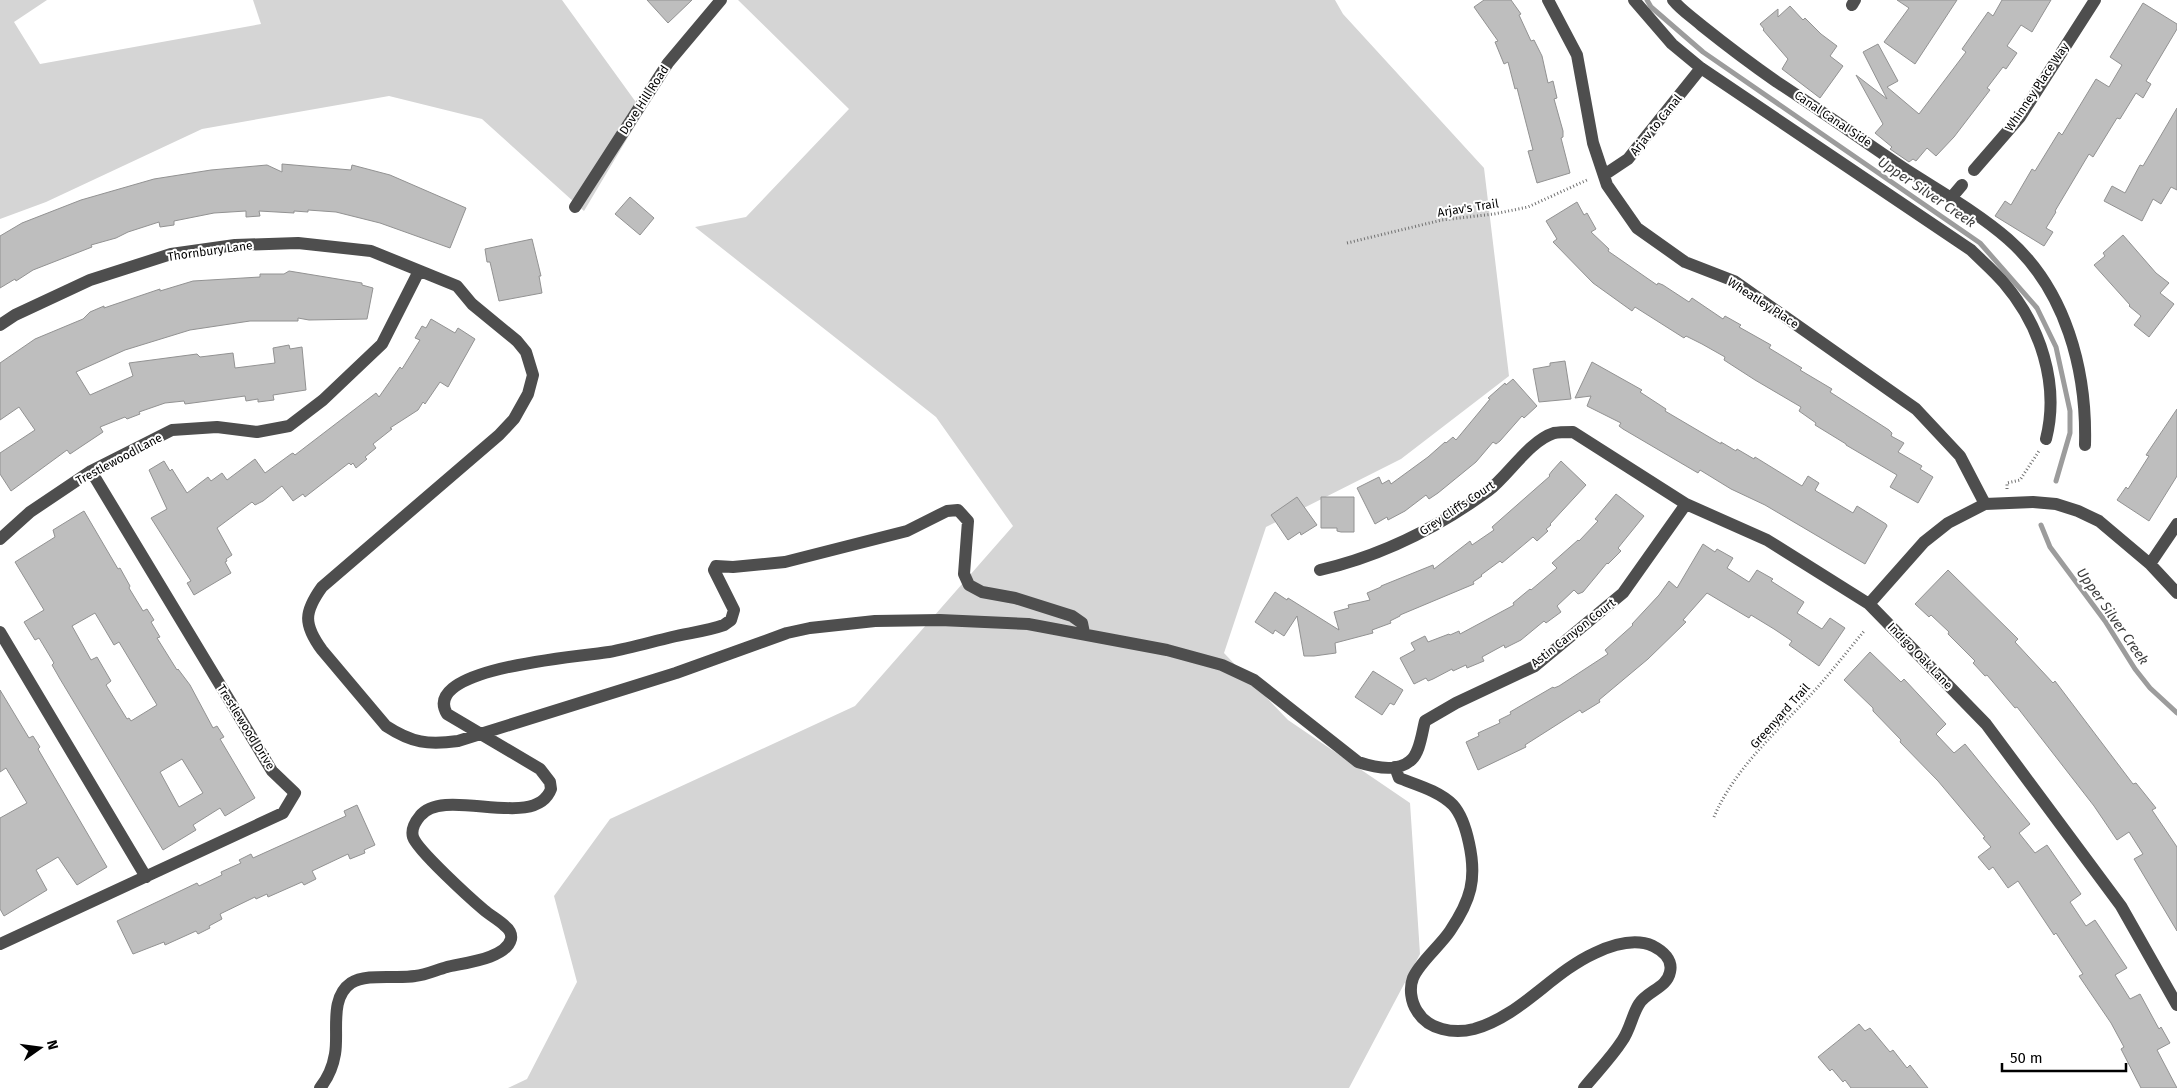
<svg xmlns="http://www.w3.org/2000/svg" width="2177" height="1088" font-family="'Fira Sans',sans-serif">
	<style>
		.green { fill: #d5d5d5 }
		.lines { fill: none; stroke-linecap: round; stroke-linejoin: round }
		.stream { stroke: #9c9c9c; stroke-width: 5 }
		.building { fill: #bebebe; stroke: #929292; fill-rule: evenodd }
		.path { stroke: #707070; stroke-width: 3; stroke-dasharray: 1 2.5; stroke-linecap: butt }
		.minor { stroke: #4e4e4e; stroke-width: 12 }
		.labels { text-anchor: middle; stroke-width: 4; stroke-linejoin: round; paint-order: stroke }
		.street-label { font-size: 12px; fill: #000; stroke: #fff }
		.water-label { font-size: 14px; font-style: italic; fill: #3d3d3d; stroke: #fff }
	</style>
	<rect width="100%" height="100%" fill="#fff"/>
	<path class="green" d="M0,0H47L14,22L40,64L261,24L253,0H562L643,112L584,211L482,119L389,96L202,129L46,202L0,219Z
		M738,0H1335L1343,14L1484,168L1509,376L1401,459L1266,527L1224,653L1288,720L1410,803L1420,954L1349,1088H508L527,1079L577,982L554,896L610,819L855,706L1013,526L936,417L695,227L746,217L849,109Z"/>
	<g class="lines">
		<path class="stream" d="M1647,0L1651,7L1703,52L1980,243L2037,308L2056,347L2070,411V433L2056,481
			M2041,525L2050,547L2105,621L2135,669L2150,688L2177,713"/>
	</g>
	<path class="building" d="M647,0H692L668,23Z
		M1484,0H1511L1521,14L1519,15L1531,41L1534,40L1542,56L1548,83L1553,81L1557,98L1554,99L1563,131V137L1561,138L1570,173L1537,183L1528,151L1533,150L1517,88L1515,89L1508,62L1504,64L1495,42L1498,41L1474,7Z
		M1897,0H1957L1915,64L1884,42L1909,8Z
		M2002,0H2051L2032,32L2021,25L2007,46L2017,53L2006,69L2003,67L1987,88L1990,90L1954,137L1936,156L1927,148L1916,161L1913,159L1909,162L1890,149L1892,147L1875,133L1883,124L1856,75L1887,99L1863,52L1878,44L1898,81L1887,87L1919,114L1966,52L1962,49L1988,12L1993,16Z
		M2143,3L2177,24V29L2146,81L2151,84L2143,98L2136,93L2120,119L2117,118L2093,157L2089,154L2055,211L2056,212L2046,228L2053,232L2044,246L1995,216L2005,201L2011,205L2032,169L2035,171L2059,132L2062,135L2096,79L2109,87L2122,65L2110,57Z
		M1790,6L1803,20L1805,18L1821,34L1837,46L1830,56L1843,66L1820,98L1782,69L1788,59L1763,30L1764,29L1760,24L1778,9V17Z
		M2177,108V190L2171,187L2161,204L2153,199L2142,221L2104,201L2112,186L2125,193L2140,165L2143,166Z
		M282,164L351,170L352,165L390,175L466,208L450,248L380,223L336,212L308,210V212L294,211V213L259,211L260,216L246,217V211L214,213L174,221V225L160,227L159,222L128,232L116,238L91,245L92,247L33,270L16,281L15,279L0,288V236L22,223L81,200L154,179L211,170L267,165L282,172Z
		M630,197L654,218L640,235L615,214Z
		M1577,202L1584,215L1587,213L1596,229L1591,232L1609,249L1608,251L1657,285L1658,283L1663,285L1689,302L1692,298L1723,319L1725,316L1741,325L1739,327L1771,345L1769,348L1802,368L1800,370L1832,389L1830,392L1889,430L1892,433L1891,436L1904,443L1898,452L1922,466L1920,469L1933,477L1918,503L1890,487L1897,475L1846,445V444L1815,425L1816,423L1799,411L1801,407L1755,380L1724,360L1725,357L1702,344L1686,336L1684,338L1635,307L1632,311L1593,283L1553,242L1557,239L1546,221Z
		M2123,235L2156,273L2169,283L2160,293L2174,304L2149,337L2134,325L2141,316L2129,306L2130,305L2094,265L2105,256L2103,253Z
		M532,239L541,276H539L542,293L499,301L490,262H487L485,249Z
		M289,271L362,283V285L373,288L367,319L309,320L298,318V321H250L190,330L125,350L76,372L90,395L133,376L129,363L197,354L200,357L233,353L235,368L275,363L273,348L289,345L290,349L302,347L306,390L273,395L274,400L258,402V399L246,401L245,396L185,404L184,401L165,403L139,412L140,414L127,419L125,417L100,427L103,432L70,454L67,450L11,491L0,474V453L35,430L19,407L0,420V363L35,339L83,319L90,312L104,306V308L160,289V291L193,281L260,277V274H284Z
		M431,319L455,333L458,328L475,339L448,387L440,382L425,404L423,402L418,410L390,428L392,429L373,444L376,448L365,457L367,459L356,468L353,463L351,465L349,463L305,497L303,494L293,501L282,486L263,501L255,505L252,502L217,528L232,555L226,559L227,561L225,562L231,573L194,595L187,583L191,581L151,518L167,509L149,470L164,461L170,471L172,469L187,493L208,477L211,481L222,473L227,480L255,459L265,473L291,454L293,453L295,455L376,393L379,397L400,367L402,369L420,340L415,338L422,326L426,328Z
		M1565,361L1571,399L1539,402L1533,369L1550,366V363Z
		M1592,362L1642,390L1640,392L1666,409L1665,411L1721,444V442L1736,451L1737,449L1754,459L1755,457L1802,486L1808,476L1819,483L1815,490L1816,491L1853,513L1857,506L1886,524L1887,526L1865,564L1765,505L1731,489L1700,470L1698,473L1623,429L1619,426L1621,423L1587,406L1591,396L1575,398Z
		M1513,379L1537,406L1524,418L1522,416L1500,441L1496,444L1493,442L1476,462L1438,493L1429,499L1426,495L1405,511L1388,520L1387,517L1375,524L1357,488L1379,477L1382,484L1389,480L1391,484L1428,457L1445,442L1446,443L1453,437L1456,440L1490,399L1488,398L1505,383L1506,385Z
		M2177,409V476L2149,521L2117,500L2126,487L2128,489L2149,456L2146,455Z
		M1561,461L1586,485L1550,524L1551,525L1546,529L1548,531L1537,541L1533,537L1502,563L1500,561L1481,575L1482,576L1473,582L1474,584L1400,615V616L1390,621L1391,623L1372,630L1373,633L1335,643L1336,653L1314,656H1304L1297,616L1284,636L1275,630L1273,634L1255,622L1275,592L1287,600L1288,598L1339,630L1334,612L1349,608L1348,605L1370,600L1367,593L1381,587V586L1433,565L1434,569L1470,541L1472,545L1494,530L1492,527L1550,476L1549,475L1552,471Z
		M1616,494L1644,516L1618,548L1621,551L1608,564L1607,563L1583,592L1578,594L1574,590L1557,606L1561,612L1546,623L1544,621L1521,640L1505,648L1504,645L1482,657L1484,661L1467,668L1466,665L1453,671L1452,669L1433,679L1428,681L1426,678L1414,684L1400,658L1415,650L1411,643L1425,636L1428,642L1449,634L1450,635L1459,631L1460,634L1514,605L1513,603L1530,589L1531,590L1557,568L1552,563L1578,540L1579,541L1598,521L1595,519Z
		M1297,497L1317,525L1301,535L1300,532L1288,540L1271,515Z
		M1321,497H1354V532H1341L1337,531V528H1321Z
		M84,511L118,569L120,568L130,586L129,588L143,611L147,609L154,620L151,622L160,637L157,638L177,670L178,669L190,685L213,728L217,726L224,737L220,739L255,798L225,816L220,808L193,825L196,830L163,850L60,679L52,665L54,663L39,638L35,640L24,622L44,610L15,562L55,537L53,530ZM95,613L114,645L119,642L157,705L131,721L129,718L127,719L106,685L111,681L97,657L91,660L72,626ZM182,759L203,793L179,807L160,772Z
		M1703,544L1715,552L1717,549L1733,558L1727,568L1749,582L1757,570L1773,579L1771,581L1804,602L1797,613L1822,629L1830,618L1845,628L1819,666L1789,645L1792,641L1774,629L1751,615L1749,618L1707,593L1683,620L1686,622L1648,659L1599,700L1600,702L1582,713L1580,710L1525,745L1526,747L1478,770L1466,742L1479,736L1478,733L1500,723L1499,720L1511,714L1510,712L1553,687L1554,688L1559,686L1608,654L1605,650L1633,625L1632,624L1659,595L1669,581L1677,588Z
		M1948,570L2018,639L2015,642L2053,683L2055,681L2133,784L2136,783L2156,808L2152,810L2177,847V931L2134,859L2143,854L2129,832L2117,840L2094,806L2017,707L2015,708L1987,675L1985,676L1973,663L1975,661L1948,634L1949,632L1931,615L1929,617L1915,604Z
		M1870,652L1901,682L1904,679L1946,724L1936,734L1954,753L1965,744L2030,824L2019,833L2035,853L2047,845L2081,894L2070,902L2086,926L2095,920L2127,968L2115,975L2130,999L2140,994L2159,1029L2161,1027L2170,1043L2157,1050L2177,1088H2141L2121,1049L2124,1047L2111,1023L2079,976L2083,974L2056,933L2054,935L2018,881L2008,888L1993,867L1989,870L1978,857L1991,847L1983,838L1985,837L1938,781L1900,742L1901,740L1873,711V708L1844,680Z
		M1373,671L1403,690L1394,705L1390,703L1382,715L1355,697Z
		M0,690L29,738L33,736L40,747L38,749L107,867L77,885L58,857L36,870L47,890L4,916L0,909V818L27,803L6,768L0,772Z
		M357,805L375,845L364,850L365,853L350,859L348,854L312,871L316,879L304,885L302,882L268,897L267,894L256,899L255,897L220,914L222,919L209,926L210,928L198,934L196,931L165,945L164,942L133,954L117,921L197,883L199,886L222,875L221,872L241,863L239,860L251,854L253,858L346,816L344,811Z
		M1859,1024L1865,1031L1870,1028L1890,1052L1893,1050L1907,1068L1910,1065L1928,1088H1851L1845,1080L1843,1082L1832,1069L1830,1071L1818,1057Z"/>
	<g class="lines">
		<path class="path" d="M1347,243L1442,220L1494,214L1528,207L1587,180
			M2007,489V483L2020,480L2039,451
			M1714,817C1735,767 1780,729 1816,689C1833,670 1849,649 1865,630"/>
		<path class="minor" d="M1548,0L1577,55L1593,143L1607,185L1637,228L1685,262L1734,281L1916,409L1960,456L1985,504
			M1634,0L1672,44L1701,68L1971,250C1982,261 1994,271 2004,283C2040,325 2060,384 2046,439
			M1673,0C1681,10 1692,17 1701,25C1726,45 1751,64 1777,82C1820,110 1862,140 1905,169C1939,191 1977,212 2008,239C2066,290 2087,370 2085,445
			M1852,5L1855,0
			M1974,170L2020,117L2095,0
			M1604,175L1628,159L1701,68
			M1951,198L1962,185
			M575,207L668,63L721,0
			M0,325L15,315L90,280L171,254L235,245L298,243L371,251L457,286L472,304L517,341L526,352L533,375L528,394L514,419L499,435L322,587C304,612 303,624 322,650L386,726C412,743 428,745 458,741L676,673L787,633L810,628L875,621L940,620L1028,624L1167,650L1222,665L1254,680L1358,762C1373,767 1396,773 1410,761C1420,754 1422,732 1425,721L1456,703L1535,666L1623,593L1686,504
			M0,539L30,512L91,471L172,430L217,427L257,432L289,426L323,400L382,344L419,271
			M2150,564L2177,524
			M1320,570C1381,556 1437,528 1488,491C1508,476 1529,441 1554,433C1559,432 1567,432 1573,432L1686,504L1767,540L1869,604L1986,724L2121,906L2177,1005
			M1869,604L1924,542L1948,523L1985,504L2033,502L2056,504L2078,511L2099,521L2150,564L2177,593
			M0,632L146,877
			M1395,767L1399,778C1417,785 1439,791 1453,805C1462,815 1466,829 1469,843C1477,879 1471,900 1450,931C1440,946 1419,963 1413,978C1409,988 1411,1002 1417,1011C1428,1030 1454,1034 1474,1029C1521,1016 1551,973 1595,953C1612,945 1635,938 1653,946C1663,951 1673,960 1670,972C1667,988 1647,991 1639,1004C1632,1015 1630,1030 1622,1041C1611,1058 1596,1073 1584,1088
			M0,944L283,813L295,793L272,771L91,471
			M320,1088C328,1078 333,1066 335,1054C339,1032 329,998 351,983C366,973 397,979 415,976C426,975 436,970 447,967C463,963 506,959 511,939C512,934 509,929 505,926C499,920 491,916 484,910C471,899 417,850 413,837C411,830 415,822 420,816C444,785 535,832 551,789L550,782L540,769L447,714C419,667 586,656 609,652C630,648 651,642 672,637C689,633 707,631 724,625L731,620L734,610L714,570L716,566L733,567L785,562L907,531L947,511L958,510L968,521L964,574L969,585L982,592L1015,598L1072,616L1082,623L1084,633"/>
	</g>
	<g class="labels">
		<g class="street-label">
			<text transform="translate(2037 87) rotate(-56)" y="4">Whinney Place Way</text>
			<text transform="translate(644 100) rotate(-57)" y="4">Dove Hill Road</text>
			<text transform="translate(1833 119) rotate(34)" y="4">Canal Canal Side</text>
			<text transform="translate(1656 125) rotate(-51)" y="4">Arjav to Canal</text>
			<text transform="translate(1468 208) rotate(-9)" y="4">Arjav's Trail</text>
			<text transform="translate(210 251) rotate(-8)" y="4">Thornbury Lane</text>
			<text transform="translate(1763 303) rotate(33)" y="4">Wheatley Place</text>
			<text transform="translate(119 459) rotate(-28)" y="4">Trestlewood Lane</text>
			<text transform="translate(1457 508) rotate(-34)" y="4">Grey Cliffs Court</text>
			<text transform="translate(1573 633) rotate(-38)" y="4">Astin Canyon Court</text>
			<text transform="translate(1920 656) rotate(46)" y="4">Indigo Oak Lane</text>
			<text transform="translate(1780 716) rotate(-48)" y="4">Greenyard Trail</text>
			<text transform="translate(246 727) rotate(58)" y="4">Trestlewood Drive</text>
		</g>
		<g class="water-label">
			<text transform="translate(1927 192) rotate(34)" y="5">Upper Silver Creek</text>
			<text transform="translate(2113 616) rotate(55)" y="5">Upper Silver Creek</text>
		</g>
	</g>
	<g transform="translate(40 1048) rotate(76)" stroke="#ffffff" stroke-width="4" paint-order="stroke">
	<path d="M0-4L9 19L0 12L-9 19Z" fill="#000000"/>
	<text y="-8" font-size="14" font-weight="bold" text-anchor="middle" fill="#000000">N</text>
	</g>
	<path d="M2002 1063v8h124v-8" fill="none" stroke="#000000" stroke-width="2.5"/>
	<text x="2010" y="1063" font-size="15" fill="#000000" stroke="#ffffff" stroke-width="4" paint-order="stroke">50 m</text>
</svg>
